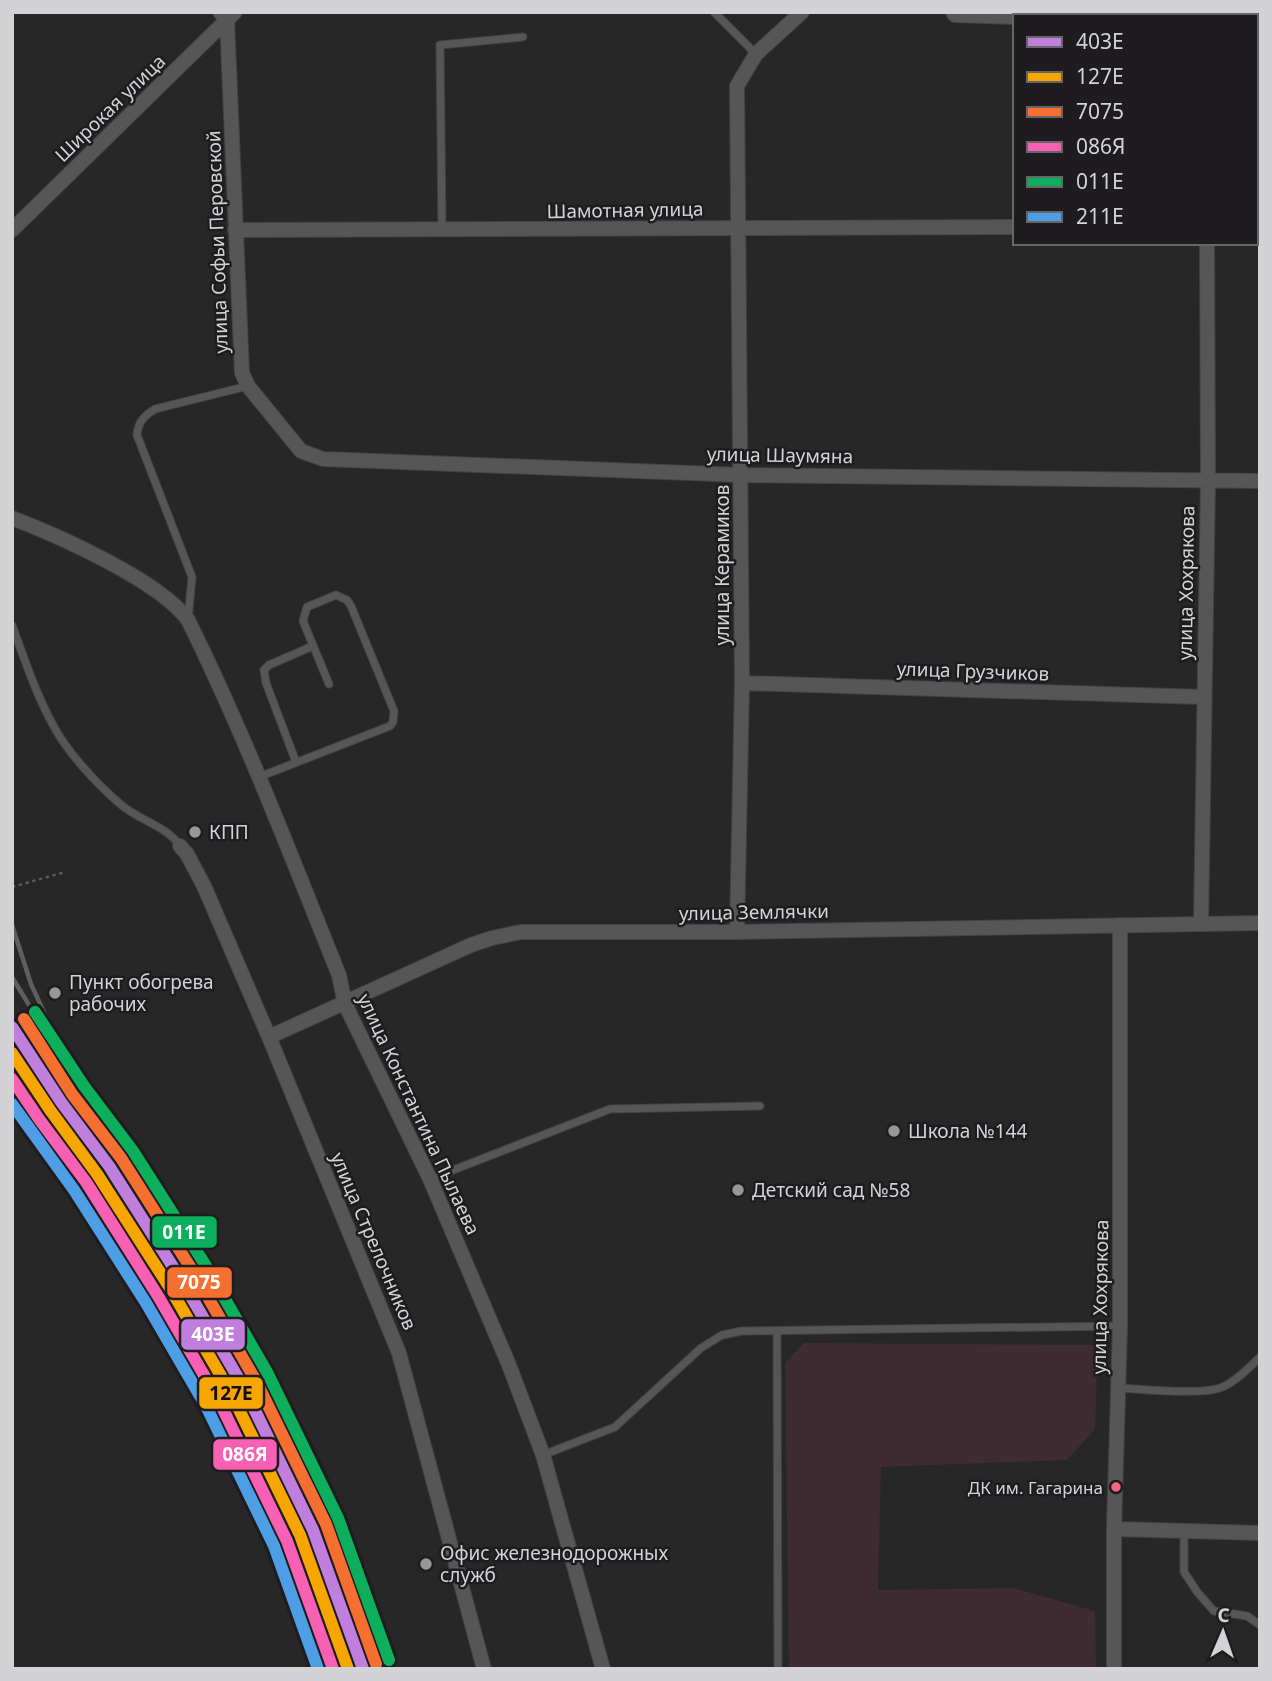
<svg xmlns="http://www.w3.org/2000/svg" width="1272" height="1681" font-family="'Noto Sans',sans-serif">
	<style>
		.green { fill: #3f2b32 }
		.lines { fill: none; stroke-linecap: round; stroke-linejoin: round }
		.lane-casing { stroke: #434244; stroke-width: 9 }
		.street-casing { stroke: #434244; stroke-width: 16 }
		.path { stroke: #5a595a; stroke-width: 2.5; stroke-dasharray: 3.5 3.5; stroke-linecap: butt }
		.lane { stroke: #575657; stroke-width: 7 }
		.street { stroke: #575657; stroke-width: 14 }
		.rail { stroke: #5f5e5f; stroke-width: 4.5 }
		.rail-1-casing { stroke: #1e1c1f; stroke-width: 18 }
		.rail-2-casing { stroke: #1e1c1f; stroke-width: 18 }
		.rail-3-casing { stroke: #1e1c1f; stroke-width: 18 }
		.rail-4-casing { stroke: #1e1c1f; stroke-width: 18 }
		.rail-5-casing { stroke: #1e1c1f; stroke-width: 18 }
		.rail-6-casing { stroke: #1e1c1f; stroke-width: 18 }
		.rail-1 { stroke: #c07fdc; stroke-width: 12 }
		.rail-2 { stroke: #f7a600; stroke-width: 12 }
		.rail-3 { stroke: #f46f30; stroke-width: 12 }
		.rail-4 { stroke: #f860b3; stroke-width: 12 }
		.rail-5 { stroke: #0daf5c; stroke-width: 12 }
		.rail-6 { stroke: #4d9ee5; stroke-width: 12 }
		.poi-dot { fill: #979698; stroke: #1e1c1f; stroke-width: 2.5 }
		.bus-dot { fill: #fa6682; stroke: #1e1c1f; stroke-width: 2.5 }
		.labels { text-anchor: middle; stroke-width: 5; stroke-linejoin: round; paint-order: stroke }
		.bus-label { font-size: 17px; fill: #d3d2d4; stroke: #1e1c1f; text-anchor: end }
		.street-label { font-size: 19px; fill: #d3d2d4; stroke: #1e1c1f }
		.poi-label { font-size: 19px; fill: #d3d2d4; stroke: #1e1c1f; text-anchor: start }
		.line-badge { stroke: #1e1c1f; stroke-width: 2.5 }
		.badge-label { font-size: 19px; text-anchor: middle; font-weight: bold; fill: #fff }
		.pale-badge-label { font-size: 19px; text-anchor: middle; font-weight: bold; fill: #111 }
	</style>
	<rect width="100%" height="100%" fill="#282728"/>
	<path class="green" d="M804,1343L1098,1345L1095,1429L1067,1460L881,1467L878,1590L1013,1588L1095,1611L1096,1669H789L785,1363Z"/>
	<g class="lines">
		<defs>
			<path id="lane" d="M714,12L756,54
				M442,230L440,45L523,37
				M188,620L192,577L137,435C138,422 144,416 155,409L248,386
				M12,625C24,658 36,694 53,725C67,752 96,783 119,803C137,820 166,825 180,846
				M296,762L266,683L264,670L269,665L313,646
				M259,777L390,726L393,722L394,711L351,606L347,600L336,595L307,607L303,621L329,684
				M430,1179L610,1109L760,1106
				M777,1331L778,1669
				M1119,1388C1143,1389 1199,1395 1220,1388C1234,1383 1249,1368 1260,1357
				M543,1455L615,1427L701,1348L722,1335L742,1331L1120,1326
				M1184,1531V1572L1198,1593L1214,1611L1247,1616L1260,1625"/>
			<path id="street" d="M220,12L227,20L242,373L248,386L301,451L323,459L741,475L1260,481
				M953,12L955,15L1015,17
				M1203,16V12
				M1256,16H1260
				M12,230L235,12
				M235,230L1015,227
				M12,518C59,536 160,581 188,620C245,735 291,856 339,975L345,1004L430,1179L509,1365L543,1455L603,1669
				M742,683L1203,697
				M180,846L187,854L204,886L269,1037L399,1353L484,1669
				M1201,924L1208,480L1207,243
				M737,932L742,683L737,86L756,54L802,12
				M269,1037L471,945L492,938L521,932H737L1260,923
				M1114,1529L1260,1533
				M1114,1669V1529L1120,1326V925"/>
		</defs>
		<use href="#lane" class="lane-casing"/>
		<use href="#street" class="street-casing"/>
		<path class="path" d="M12,887L65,872"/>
		<use href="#lane" class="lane"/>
		<use href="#street" class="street"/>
		<path class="rail" d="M12,925L31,984L48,1021
			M12,977L200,1287"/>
		<defs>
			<path id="rail-1" d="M12,1027L61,1102L109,1166L182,1281L244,1388L313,1530L363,1669"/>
			<path id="rail-2" d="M12,1053L50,1110L97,1174L170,1288L232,1395L300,1535L348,1669"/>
			<path id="rail-3" d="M24,1019L72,1094L121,1158L194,1273L256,1381L326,1524L376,1664"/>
			<path id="rail-4" d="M12,1079L39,1119L86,1182L158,1296L219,1401L287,1541L333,1669"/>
			<path id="rail-5" d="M35,1012L84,1086L133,1151L206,1266L268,1374L338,1518L389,1660"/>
			<path id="rail-6" d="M12,1104L74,1190L146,1303L207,1408L274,1546L318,1669"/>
		</defs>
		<use href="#rail-1" class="rail-1-casing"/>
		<use href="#rail-2" class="rail-2-casing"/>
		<use href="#rail-3" class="rail-3-casing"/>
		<use href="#rail-4" class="rail-4-casing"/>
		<use href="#rail-5" class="rail-5-casing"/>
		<use href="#rail-6" class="rail-6-casing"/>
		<use href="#rail-1" class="rail-1"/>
		<use href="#rail-2" class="rail-2"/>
		<use href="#rail-3" class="rail-3"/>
		<use href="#rail-4" class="rail-4"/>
		<use href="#rail-5" class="rail-5"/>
		<use href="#rail-6" class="rail-6"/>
	</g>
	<g class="poi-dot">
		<circle cx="195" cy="832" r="7"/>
		<circle cx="55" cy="993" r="7"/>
		<circle cx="894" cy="1131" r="7"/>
		<circle cx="738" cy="1190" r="7"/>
		<circle cx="426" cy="1564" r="7"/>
	</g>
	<circle class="bus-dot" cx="1116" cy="1487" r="6"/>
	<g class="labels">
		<g class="bus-label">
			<text x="1103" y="1494">ДК им. Гагарина</text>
		</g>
		<g class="street-label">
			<text transform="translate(110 108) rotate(-44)" y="7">Широкая улица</text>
			<text transform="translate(625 210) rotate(-1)" y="7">Шамотная улица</text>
			<text transform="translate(217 242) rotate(-92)" y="7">улица Софьи Перовской</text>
			<text transform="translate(780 455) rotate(1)" y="7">улица Шаумяна</text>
			<text transform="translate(722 565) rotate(-90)" y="7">улица Керамиков</text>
			<text transform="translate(1186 583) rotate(-89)" y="7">улица Хохрякова</text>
			<text transform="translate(973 671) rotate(2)" y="7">улица Грузчиков</text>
			<text transform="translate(754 912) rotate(-1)" y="7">улица Землячки</text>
			<text transform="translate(419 1114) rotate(65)" y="7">улица Константина Пылаева</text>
			<text transform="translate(374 1241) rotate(67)" y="7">улица Стрелочников</text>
			<text transform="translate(1100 1297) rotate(-89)" y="7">улица Хохрякова</text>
		</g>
		<g class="poi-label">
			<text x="209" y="839">КПП</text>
			<text x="69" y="989">Пункт обогрева<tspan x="69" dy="22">рабочих</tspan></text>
			<text x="908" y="1138">Школа №144</text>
			<text x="752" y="1197">Детский сад №58</text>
			<text x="440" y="1560">Офис железнодорожных<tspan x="440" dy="22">служб</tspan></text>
		</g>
	</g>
	<g class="line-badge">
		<rect x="151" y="1215" width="67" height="34" rx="7" fill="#0daf5c"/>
		<rect x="166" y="1266" width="67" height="33" rx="7" fill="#f46f30"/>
		<rect x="180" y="1318" width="66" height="33" rx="7" fill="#c07fdc"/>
		<rect x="198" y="1376" width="66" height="34" rx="7" fill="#f7a600"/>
		<rect x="212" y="1438" width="66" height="33" rx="7" fill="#f860b3"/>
	</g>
	<g class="badge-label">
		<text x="184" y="1239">011Е</text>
		<text x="199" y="1289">7075</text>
		<text x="213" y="1341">403Е</text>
		<text x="245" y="1461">086Я</text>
	</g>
	<g class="pale-badge-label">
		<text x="231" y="1400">127Е</text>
	</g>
	<rect width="1272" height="1681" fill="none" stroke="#d3d2d4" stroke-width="28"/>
	<rect x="1013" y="14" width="245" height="231" fill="#1e1c1f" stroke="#666567" stroke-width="2"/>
	<rect x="1027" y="37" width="35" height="10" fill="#c07fdc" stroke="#666567" stroke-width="2"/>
	<text x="1076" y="49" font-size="21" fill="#d3d2d4">403Е</text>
	<rect x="1027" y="72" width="35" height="10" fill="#f7a600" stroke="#666567" stroke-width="2"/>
	<text x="1076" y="84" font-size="21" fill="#d3d2d4">127Е</text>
	<rect x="1027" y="107" width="35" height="10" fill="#f46f30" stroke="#666567" stroke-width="2"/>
	<text x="1076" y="119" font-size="21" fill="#d3d2d4">7075</text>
	<rect x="1027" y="142" width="35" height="10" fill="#f860b3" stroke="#666567" stroke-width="2"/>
	<text x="1076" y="154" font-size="21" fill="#d3d2d4">086Я</text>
	<rect x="1027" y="177" width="35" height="10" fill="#0daf5c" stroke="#666567" stroke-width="2"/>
	<text x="1076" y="189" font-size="21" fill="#d3d2d4">011Е</text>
	<rect x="1027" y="212" width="35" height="10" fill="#4d9ee5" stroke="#666567" stroke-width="2"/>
	<text x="1076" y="224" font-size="21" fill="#d3d2d4">211Е</text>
	<g transform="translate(1223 1632) rotate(2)" stroke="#1e1c1f" stroke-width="5" paint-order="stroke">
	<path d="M0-5L12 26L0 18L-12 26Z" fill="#d3d2d4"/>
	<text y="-10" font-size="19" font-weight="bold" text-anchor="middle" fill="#d3d2d4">С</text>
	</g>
</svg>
